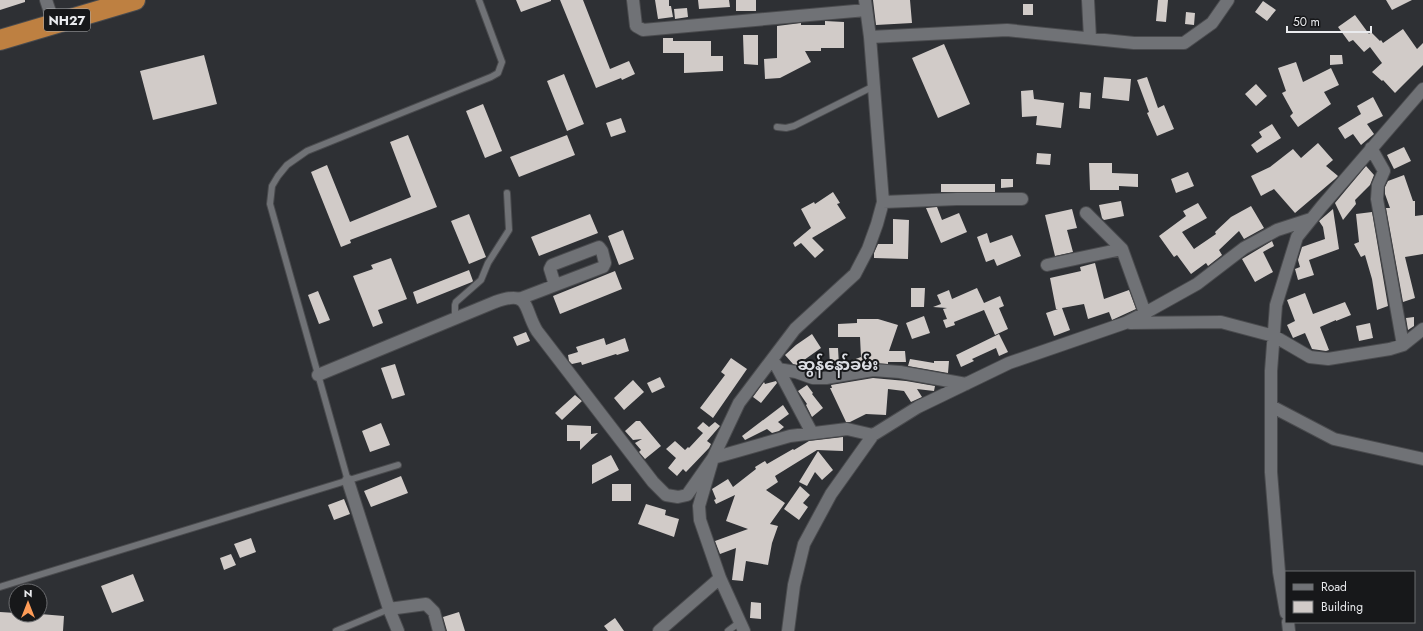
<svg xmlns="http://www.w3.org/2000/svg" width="1423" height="631" font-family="Jost,'Noto Sans Myanmar',sans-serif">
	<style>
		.building { fill: #d1cbc8 }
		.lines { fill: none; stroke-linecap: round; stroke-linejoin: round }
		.service-casing { stroke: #4a4b4e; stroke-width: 8 }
		.minor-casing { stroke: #4a4b4e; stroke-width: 14 }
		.trunk-casing { stroke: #4a4b4e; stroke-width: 22 }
		.service { stroke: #707276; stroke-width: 6 }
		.minor { stroke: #707276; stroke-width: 12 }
		.trunk { stroke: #be8041; stroke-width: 20 }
		.labels { text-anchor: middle; stroke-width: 4; stroke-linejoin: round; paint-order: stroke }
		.shield { fill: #17181a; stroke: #abacae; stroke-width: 1 }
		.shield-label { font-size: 13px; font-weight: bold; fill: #eaebee }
		.quarter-label { font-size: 16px; font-weight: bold; fill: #dbdde3; stroke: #17181a }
	</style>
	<rect width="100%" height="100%" fill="#2e3034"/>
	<path class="building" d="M0,0H25V2L0,10Z
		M516,0H551V1L521,12Z
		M560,0H583L610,69L629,61L635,74L622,80L621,78L596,88Z
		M655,0H669V6H671L673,17L658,19Z
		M698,0H729L730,7L699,9Z
		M736,0H756V11H736Z
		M873,0H910L912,23L876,25Z
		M1158,0H1168L1166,22L1156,21Z
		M1386,0H1412L1392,10Z
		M1263,1L1276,10L1267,21L1255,12Z
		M1023,4H1033V15H1023Z
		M687,8L688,17L675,19L674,9Z
		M1186,12L1195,13L1194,25L1185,24Z
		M1355,15L1369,34L1371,32L1380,41L1381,40L1383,43L1403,29L1417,49L1423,43V65L1395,93L1383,80L1382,81L1372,72L1382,63L1370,47L1364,52L1353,40L1349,42L1338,27Z
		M825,21L844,22V48H821V51H805L811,62L780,78L765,79L764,59L777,58V26L801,23V25H825Z
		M743,35H758V65L744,64Z
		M663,38H673V41H711V56H723V71L684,73V53H663Z
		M944,44L970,104L938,118L912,58Z
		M204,55L217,104L153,120L140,71Z
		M1330,55H1342L1343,64L1330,65Z
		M1296,62L1303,82L1331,68L1339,85L1324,92L1331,104L1298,127L1290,116L1293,113L1282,93L1286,91L1278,68Z
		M564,74L584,124L567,131L547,81Z
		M1104,77L1131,79L1129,101L1102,98Z
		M1147,77L1158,108L1164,105L1174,129L1157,136L1147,113L1149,112L1137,80Z
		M1256,84L1267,96L1256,106L1245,94Z
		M1033,90L1034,99L1064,103L1061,128L1036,125L1037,116L1022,117L1021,91Z
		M1080,92L1091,93L1090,109L1079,108Z
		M1373,97L1383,116L1367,124L1374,134L1361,145L1353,134L1345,139L1338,128L1361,114L1357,106Z
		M483,104L502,151L485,158L466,111Z
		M621,118L626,132L611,137L606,123Z
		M1272,124L1281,138L1257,153L1251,145L1262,137L1259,132Z
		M408,135L437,207L350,240L351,243L341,247L311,172L327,165L350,222L411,197L390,142Z
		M567,135L575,155L519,177L510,157Z
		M1318,143L1333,160L1326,166L1338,176L1335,179L1295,213L1274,189L1261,196L1251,176L1270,167L1293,149L1301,158Z
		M1404,147L1411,161L1394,169L1387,155Z
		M1037,153L1051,154L1050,165L1036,164Z
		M1089,163H1112V173L1138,174V187L1119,186V190H1090Z
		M1366,166L1374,175L1370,185L1355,200L1356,204L1343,220L1335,203Z
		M1188,172L1194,186L1176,193L1171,179Z
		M1404,175L1413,201H1415V216L1423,215V254L1405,257L1415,298L1403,302L1386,208H1390L1385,194V187L1388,181Z
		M1001,179H1013V187L1001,188Z
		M941,184H995V192H941Z
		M833,192L840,203L837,204L846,218L812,238L824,250L815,258L801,243L795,247L793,243L811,228L801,209L814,202L815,204Z
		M1121,201L1124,216L1104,220L1102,218L1099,205Z
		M1198,203L1207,218L1182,232L1194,249L1216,234L1215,232L1231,217L1251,206L1264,228L1244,239L1239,231L1219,250L1222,255L1208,266L1206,263L1191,274L1177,255L1174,257L1159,236L1186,216L1183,211Z
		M937,207L942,220L959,213L967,232L941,243L926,208Z
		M1072,209L1077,228L1067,230L1073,252L1055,256L1045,215Z
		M1333,209L1339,249L1309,260L1314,275L1298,280L1295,269L1300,267L1298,260L1302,247L1325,239L1323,227L1319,221Z
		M1372,212L1388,306L1377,310L1372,279L1365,255L1361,257L1354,244L1359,242L1356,214Z
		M469,214L486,257L469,264L451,221Z
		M590,214L598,233L539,256L531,237Z
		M893,219L909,220L908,259L874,258V253L878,244H893Z
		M623,230L634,259L619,265L608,236Z
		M987,233L990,243L1012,235L1021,256L997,266L994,259L986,262L977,237Z
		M1272,241L1274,246L1263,252L1273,272L1255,282L1242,259Z
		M391,258L407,299L378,310L383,323L373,327L353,276L373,269L371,265Z
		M1095,263L1104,299L1129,290L1136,309L1112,320L1109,312L1088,319L1084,304L1062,308L1070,330L1054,336L1046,313L1058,309H1056L1050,278L1081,271L1080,267Z
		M469,270L473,281L472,282L417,304L413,292Z
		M615,271L622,289L560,314L553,296Z
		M911,288H925L924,307H911Z
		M977,288L984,303L1000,296L1004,306L999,308L1008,329L995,335L984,310L954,322L955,325L946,328L943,320L947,319L943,309L947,308L933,307L941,304L937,295L949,290L952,299Z
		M318,291L330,320L319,324L308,295Z
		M1305,293L1313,314L1345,302L1351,315L1336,321V320L1320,327L1329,350L1326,351L1312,349L1305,333L1293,338L1287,325L1295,321L1287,300Z
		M924,316L930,333L912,339L906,323Z
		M1414,317V326L1408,330L1406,318Z
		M857,319H878L898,325L889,351H905L906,362H888V364L872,363L826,370L825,366L830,365L829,348H838L839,365L861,357L860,337H838V324L857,323Z
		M1370,323L1373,338L1359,341L1356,326Z
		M526,332L530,341L517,346L513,337Z
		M812,334L821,348L797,365L793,364L785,355L796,345Z
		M999,334L1008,352L999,356L996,348L972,359L974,361L961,367L956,355Z
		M604,338L606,345L625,338L629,351L617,355L616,354L582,365L581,362L572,364L569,361L568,355L578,352L576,347Z
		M731,358L747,369L713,418L700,408L725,375L721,372Z
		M910,359L934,363V361H949L948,373L908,366Z
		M395,364L405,395L392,399L381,368Z
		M660,377L665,387L652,393L647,383Z
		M873,378L906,381L935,386L934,391L917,389L922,397L911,402L904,391L888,389L886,415L866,414L850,422H846L830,388H832L831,385Z
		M633,380L644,392L624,410L614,398Z
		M776,381L777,383L761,403L753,397L764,382L765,384Z
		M807,385L813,393L812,394L823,408L812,417L806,405L807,404L798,391Z
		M575,395L582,401L562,420L555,413Z
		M783,405L789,414L778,422L784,427L779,431L772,433L767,429L745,440L742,436Z
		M636,421H640L661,446L645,459L639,452L641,450L635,443L642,439L633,440L625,431Z
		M703,422L709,427L715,422L720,426L707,441L711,444L709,448L686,472L683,469L677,476L668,468L676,458L666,449L675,441L685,450L688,447L689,448L703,433L697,428Z
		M381,423L390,445L370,452L362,431Z
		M567,425L591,426V434L598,433L580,450V441H567Z
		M843,437V451L817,450L775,476L778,482L766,490L785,503L770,524L778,526L772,543L768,565L746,561L743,581L732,580L736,548L720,554L715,541L748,529L726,521L735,495L716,504L714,500L716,499L712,489L728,479L733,487L756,469L755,467L765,461L767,464L793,449L794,450L809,441Z
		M818,451L833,470L822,480L815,472L807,486L799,482Z
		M611,455L619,470L592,484V465Z
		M401,476L408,493L371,507L364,491Z
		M612,484H631V501H612Z
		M800,486L810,495L803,503L808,507L799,520L784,509Z
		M344,499L350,514L334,520L328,505Z
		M646,504L666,510L665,515L679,519L674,537L638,524Z
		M251,538L256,552L240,558L234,544Z
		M231,554L236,565L224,570L220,558Z
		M133,574L144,601L112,613L101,586Z
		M751,602L761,603V619L750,618Z
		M0,612L16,613V615L40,614L64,616L63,631H0Z
		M459,612L465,631H447L443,617Z
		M615,618L624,631H608L604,626Z"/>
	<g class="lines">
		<defs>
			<path id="service" d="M777,127L786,128L794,126L874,86
				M455,318V305L456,302L481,280L488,263L509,230L507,193
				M348,481L270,204L272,186L278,176L287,165L307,151L491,77L498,73L502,62L479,0
				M0,587L398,465
				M336,631L389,609
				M728,631L740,622"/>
			<path id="minor" d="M46,0L54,24
				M633,0L636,26L643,30L866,10
				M1088,0L1090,38
				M870,37L1007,30L1134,43H1184L1212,23L1228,0
				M1371,148L1384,171L1378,185L1377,199L1403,345
				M883,202L957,199H1022
				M1086,213L1122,249L1145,313
				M1047,265L1122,249
				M519,299L603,267L605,263L602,251L599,247L552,265L550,269L555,285
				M1130,323L1221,322L1274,336L1310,357L1328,359L1390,349L1403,345L1423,329
				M776,365L812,433
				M778,369L796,372L813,378H826L873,370L900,372L966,384
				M318,375L495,302C531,289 523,308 537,331L653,482L666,495L678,497L687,495L713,458L790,436L847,429L873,435
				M1271,406L1334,439L1423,459
				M348,481L389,609L398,631
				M389,609L426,604L434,612L439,631
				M1286,613L1279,572L1271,472V371L1276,305L1297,237L1322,206L1423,89
				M1288,622L1289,631
				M659,631L720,578
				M744,631L720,578L700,520L699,506L713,458L739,403L795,329L855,274L868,249L877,224L883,202L870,37L865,0
				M788,631L794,585L804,544L831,494L873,435L918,407L1009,363L1125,323L1145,313L1197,284L1244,248L1277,230L1311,219"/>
			<path id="trunk" d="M0,40L135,0"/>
		</defs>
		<use href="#service" class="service-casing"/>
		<use href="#minor" class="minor-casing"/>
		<use href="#trunk" class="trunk-casing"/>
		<use href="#service" class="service"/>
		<use href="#minor" class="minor"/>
		<use href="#trunk" class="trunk"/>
	</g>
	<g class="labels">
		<rect class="shield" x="44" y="9" width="46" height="22" rx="3"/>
		<g class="shield-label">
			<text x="67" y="25">NH27</text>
		</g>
		<g class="quarter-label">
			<text x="838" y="370">ဆွန်နော်ခမ်း</text>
		</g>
	</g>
	<rect x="1285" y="571" width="130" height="52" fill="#17181a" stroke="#6b6c6f"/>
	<rect x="1293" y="584" width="20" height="6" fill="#707276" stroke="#6b6c6f"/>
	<text x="1321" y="591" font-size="12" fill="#eaebee">Road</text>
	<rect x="1293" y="601" width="20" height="12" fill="#d1cbc8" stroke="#6b6c6f"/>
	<text x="1321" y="611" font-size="12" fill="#eaebee">Building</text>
	<g transform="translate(28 603)"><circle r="19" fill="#17181a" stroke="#6b6c6f"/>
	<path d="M0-3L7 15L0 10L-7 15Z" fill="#fe9c57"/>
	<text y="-6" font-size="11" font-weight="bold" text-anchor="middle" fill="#eaebee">N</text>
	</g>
	<path d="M1287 26v6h84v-6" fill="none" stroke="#eaebee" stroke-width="2"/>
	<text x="1293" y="26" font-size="12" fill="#eaebee" stroke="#17181a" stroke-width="3" paint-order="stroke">50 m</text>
</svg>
